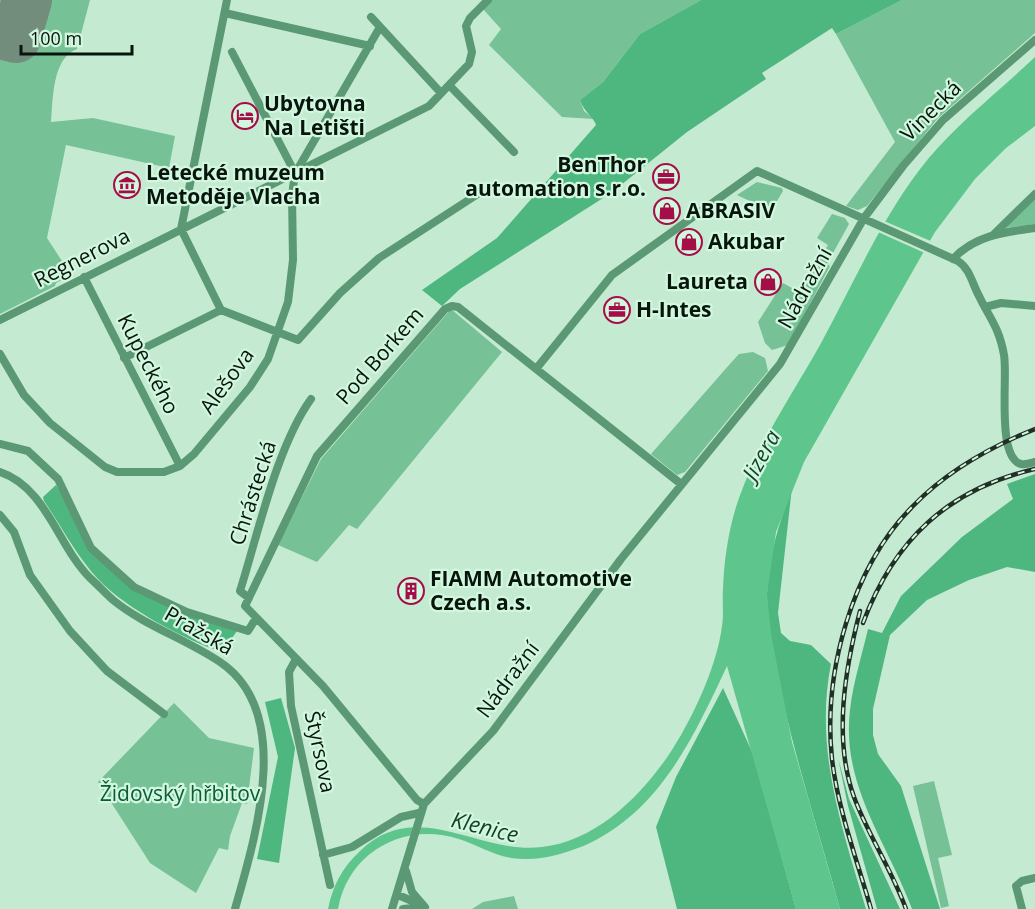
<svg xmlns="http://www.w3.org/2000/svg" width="1035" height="909" font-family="'Open Sans',sans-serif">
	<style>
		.green { fill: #76c195 }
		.forest { fill: #4eb67f }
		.water { fill: #5ec68d }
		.pier { fill: #c5ead2 }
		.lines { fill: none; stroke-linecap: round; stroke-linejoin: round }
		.runway { stroke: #728d7c; stroke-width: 50 }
		.minor { stroke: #5b9975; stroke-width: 8 }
		.rail-casing { stroke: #203026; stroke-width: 4.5 }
		.rail { stroke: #d2f7df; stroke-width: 2; stroke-dasharray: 7; stroke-linecap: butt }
		.labels { text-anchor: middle; stroke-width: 4.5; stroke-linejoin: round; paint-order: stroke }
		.poi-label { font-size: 21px; font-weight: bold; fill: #08150d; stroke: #d2f7df; text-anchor: start }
		.street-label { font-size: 21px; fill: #08150d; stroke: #d2f7df }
		.park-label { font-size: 21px; fill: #0b5c38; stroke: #d2f7df }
		.water-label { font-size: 22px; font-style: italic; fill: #133f28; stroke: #d2f7df }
	</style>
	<rect width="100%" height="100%" fill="#c5ead2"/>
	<path class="green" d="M0,0H90L77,49C52,58 53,100 51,122L93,118L175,136L169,168L66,145L47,238L71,275L56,283L55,286L0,314Z
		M491,0H701L640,34L603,82L580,100L584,111L594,119L562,117L489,45L501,29L483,9Z
		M902,0H1035V33L938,118L867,206L858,210L846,206L895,142L836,34Z
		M757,182L782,188L783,191L771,211L737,195Z
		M1035,197V224L1005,228Z
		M832,214L845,218L849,224L827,264L830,266L788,345L772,350L765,343L758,322L783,283L799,292L828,245L817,238Z
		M451,309L502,352L357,529L349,525L317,562L278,545L321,459Z
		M753,352L765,358L768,371L685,472L677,475L651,454L729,365L739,354Z
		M174,703L209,738L254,748L247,804L242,803L230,836L228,850L219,848L196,893L150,863L98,782Z
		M934,781L952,855L938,858L949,906L941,908L913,786Z
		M514,896L518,909H472L483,902Z"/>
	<path class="forest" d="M701,0H902L836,34L832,28L762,73L766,79L687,132L611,193L460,289L442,306L422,290L497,238L596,125C595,119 584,112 580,100L603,82L640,34Z
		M1035,474V572L1007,567L969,580L927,600L890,635L873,709V735L878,754L901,786L940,909H912C887,842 841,785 850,710C853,683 862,655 868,629L882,633L901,596L962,537L1013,499L1007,484Z
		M56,485L70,506L89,550L132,589L237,631L222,652C185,640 127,609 99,580C77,557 62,527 44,501L43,497Z
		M792,487L778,613L781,633L790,641L811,645L831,664C814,749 842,828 866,909H840C818,828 791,748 776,666C772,642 766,617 767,593C768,556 780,522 792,487Z
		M723,688L753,754L796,909H677L656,827L676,777Z
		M281,698L295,748L279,863L257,859L278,757L265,702Z
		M838,758L849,799L900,909H877L848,806Z"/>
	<path class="water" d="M1035,57V126L1006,148L975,179L935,232L804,462L776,532L767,594L771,634L792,742L840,909H796L727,666C695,734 662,808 590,843C570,852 545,860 523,859C499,859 480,846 459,839C404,821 348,852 338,909H328C333,885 342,868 360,851C417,796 478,855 542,847C595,841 638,799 668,756C691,722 717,667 722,626C724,614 722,601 723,589C724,559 729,526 739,498C758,444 792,395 820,345C854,283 883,214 928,159C960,121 999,91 1035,57Z"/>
	<path class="pier" d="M884,221L933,242L927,254L878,232Z"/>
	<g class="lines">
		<path class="runway" d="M0,34L16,38L27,0"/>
		<path class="minor" d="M227,0L181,229L221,310L298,340L340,293L379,258L484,190
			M225,13L370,46
			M371,17L441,93
			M450,86L514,152
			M296,172L380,27
			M994,234L1035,194
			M953,259C975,235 1005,232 1035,228
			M84,277L180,466
			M985,307L1001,303L1035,306
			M0,320L429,106L469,64L472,52L466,26L470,18L488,0
			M0,354L24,395L50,423L105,467L117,472H164L180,466L194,454L250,387L268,359L288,302L293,260L292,195L295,173L232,52
			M124,358L221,310
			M536,369L612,275L757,171L958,261C970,269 972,283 979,296C990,319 999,327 1004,355C1008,375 996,458 1021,464C1026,465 1031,463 1035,462
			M0,444L28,451L58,479L91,548L134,587L187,612L248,631L256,618
			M0,472C46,487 58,546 90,578C98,585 105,593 113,600C145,626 186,639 220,662C295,712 255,838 235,909
			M0,515L14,532L30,575L70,631L107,671L164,714
			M249,598L240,591C258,534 277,446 311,399
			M296,659L289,672L291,706L330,885
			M424,804L417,800L323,686L245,606L317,456L445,309L452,306L458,307L681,484
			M323,855L352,847L401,817L419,813
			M406,871L412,892L425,907
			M398,895L419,904
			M392,909L424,804L493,731L621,559L780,364L864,218L903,166L943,120L1035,40
			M403,909L421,907
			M1022,909L1016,886L1022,881L1035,878"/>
		<defs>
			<path id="rail" d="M860,611C845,669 833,739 854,797C868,835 892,870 906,909
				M863,623C894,540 948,489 1035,469
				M871,909C857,860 838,810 832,759C823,674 851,568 913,506C947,471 990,447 1035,429"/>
		</defs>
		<use href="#rail" class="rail-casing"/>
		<use href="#rail" class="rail"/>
	</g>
	<defs>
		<symbol id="hotel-ring" viewBox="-11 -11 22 22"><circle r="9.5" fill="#d2f7df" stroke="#a40d47" stroke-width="1.5"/><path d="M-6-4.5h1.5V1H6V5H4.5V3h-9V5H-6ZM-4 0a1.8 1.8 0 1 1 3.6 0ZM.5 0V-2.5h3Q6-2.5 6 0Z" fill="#a40d47"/></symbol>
		<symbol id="office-ring" viewBox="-11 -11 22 22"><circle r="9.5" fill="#d2f7df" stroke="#a40d47" stroke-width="1.5"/><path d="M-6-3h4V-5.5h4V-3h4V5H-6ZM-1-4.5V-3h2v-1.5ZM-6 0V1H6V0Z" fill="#a40d47"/></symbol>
		<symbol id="museum-ring" viewBox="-11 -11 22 22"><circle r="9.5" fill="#d2f7df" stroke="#a40d47" stroke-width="1.5"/><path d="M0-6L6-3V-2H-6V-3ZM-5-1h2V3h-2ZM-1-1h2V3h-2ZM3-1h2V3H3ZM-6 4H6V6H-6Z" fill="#a40d47"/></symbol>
		<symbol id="shop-ring" viewBox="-11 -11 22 22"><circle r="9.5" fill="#d2f7df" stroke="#a40d47" stroke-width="1.5"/><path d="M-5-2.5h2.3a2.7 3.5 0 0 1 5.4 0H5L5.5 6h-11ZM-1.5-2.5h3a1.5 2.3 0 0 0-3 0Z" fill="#a40d47"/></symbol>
		<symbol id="building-ring" viewBox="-11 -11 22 22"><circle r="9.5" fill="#d2f7df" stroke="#a40d47" stroke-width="1.5"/><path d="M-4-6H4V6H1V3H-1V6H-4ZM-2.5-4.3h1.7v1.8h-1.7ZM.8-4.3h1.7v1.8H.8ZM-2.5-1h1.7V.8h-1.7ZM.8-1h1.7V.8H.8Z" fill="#a40d47"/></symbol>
	</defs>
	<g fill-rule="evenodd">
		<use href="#hotel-ring" x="230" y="101" width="30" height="30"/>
		<use href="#office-ring" x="651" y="162" width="30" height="30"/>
		<use href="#museum-ring" x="112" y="170" width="30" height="30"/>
		<use href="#shop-ring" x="652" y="196" width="30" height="30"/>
		<use href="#shop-ring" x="674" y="227" width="30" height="30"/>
		<use href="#shop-ring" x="753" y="267" width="30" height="30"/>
		<use href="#office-ring" x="602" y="295" width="30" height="30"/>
		<use href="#building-ring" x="396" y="576" width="30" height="30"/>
	</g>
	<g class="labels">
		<g class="poi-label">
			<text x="264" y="111">Ubytovna<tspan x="264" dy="24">Na Letišti</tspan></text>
			<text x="646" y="172" text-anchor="end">BenThor<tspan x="646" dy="24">automation s.r.o.</tspan></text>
			<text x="146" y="180">Letecké muzeum<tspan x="146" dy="24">Metoděje Vlacha</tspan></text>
			<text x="686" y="218">ABRASIV</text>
			<text x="708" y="249">Akubar</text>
			<text x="748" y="289" text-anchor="end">Laureta</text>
			<text x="636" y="317">H-Intes</text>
			<text x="430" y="586">FIAMM Automotive<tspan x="430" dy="24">Czech a.s.</tspan></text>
		</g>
		<g class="street-label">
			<text transform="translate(931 111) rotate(-45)" y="7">Vinecká</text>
			<text transform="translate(82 258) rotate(-27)" y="7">Regnerova</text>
			<text transform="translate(805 288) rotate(-61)" y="7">Nádražní</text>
			<text transform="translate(380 356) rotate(-49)" y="7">Pod Borkem</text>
			<text transform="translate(148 364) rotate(63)" y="7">Kupeckého</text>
			<text transform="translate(227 381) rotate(-54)" y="7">Alešova</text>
			<text transform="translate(253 493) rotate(-72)" y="7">Chrástecká</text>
			<text transform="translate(199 631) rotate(30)" y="7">Pražská</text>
			<text transform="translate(508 680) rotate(-53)" y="7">Nádražní</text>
			<text transform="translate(320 752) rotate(78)" y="7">Štyrsova</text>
		</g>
		<g class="park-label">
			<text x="180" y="801">Židovský hřbitov</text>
		</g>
		<g class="water-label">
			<text transform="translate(761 455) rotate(-61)" y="8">Jizera</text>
			<text transform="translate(485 827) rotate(14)" y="8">Klenice</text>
		</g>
	</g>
	<path d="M21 45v9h111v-9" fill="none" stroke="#08150d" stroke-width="3"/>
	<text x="30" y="45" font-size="18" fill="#08150d" stroke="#d2f7df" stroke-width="4.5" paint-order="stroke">100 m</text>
</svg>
